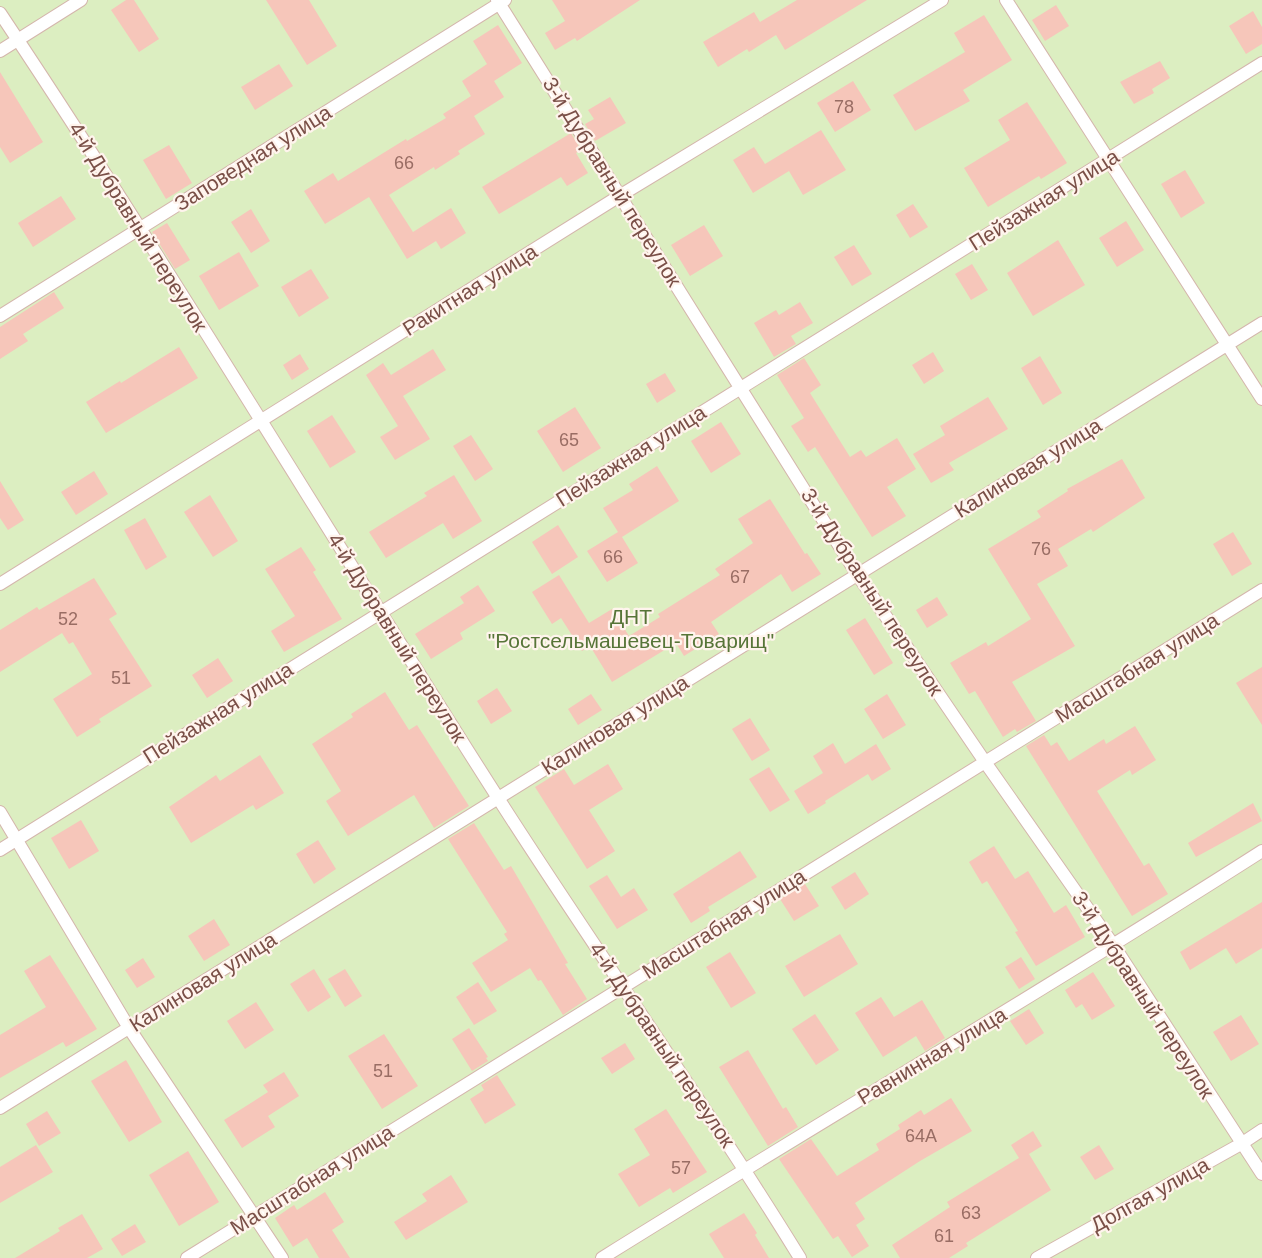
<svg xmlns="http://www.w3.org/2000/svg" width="1262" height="1258" font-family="Helvetica,sans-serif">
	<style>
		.garden { fill: #dceec1 }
		.building { fill: #f6c6ba }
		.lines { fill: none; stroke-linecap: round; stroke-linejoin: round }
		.lane-casing { stroke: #d4b6ac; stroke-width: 14 }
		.lane { stroke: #fff; stroke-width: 12 }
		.labels { text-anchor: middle; stroke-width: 4.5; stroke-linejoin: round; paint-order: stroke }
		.number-label { font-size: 18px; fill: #996d64 }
		.street-label { font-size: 21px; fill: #7a4f47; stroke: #fff4ed }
		.park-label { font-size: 21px; fill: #577538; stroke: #fff4ed }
	</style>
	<rect width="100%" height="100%" fill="#feefe5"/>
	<path class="garden" d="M0,0H1262V1258H0Z"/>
	<path class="building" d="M126,0H134L159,39L139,52L111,10Z
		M266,0H309L337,46L307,65Z
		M552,0H640L577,41L575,38L555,50L545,33L565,21Z
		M797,0H867L785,50L776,35L749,52L747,49L718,67L703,42L754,12L760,22Z
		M1056,5L1069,26L1045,41L1032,20Z
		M1253,11L1262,27V44L1246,54L1229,26Z
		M984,15L1012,60L963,90L970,101L915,131L893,95L965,52L954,33Z
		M498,25L522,63L494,81L504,97L474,116L485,134L458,151L460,154L435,170L434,167L389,195L413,232L451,208L466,233L441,249L436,241L407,259L369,197L325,224L304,191L333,173L338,181L406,139L407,141L446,118L443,114L471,96L462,81L487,64L473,41Z
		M1160,61L1170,78L1152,89L1154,93L1134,104L1120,82Z
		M279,64L293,86L255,110L241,87Z
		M0,72L43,142L10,163L0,147Z
		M853,81L871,110L835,132L817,103Z
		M610,97L626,123L595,141L585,124L594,119L588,110Z
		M1027,102L1067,163L1041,179L1039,176L988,207L964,168L1010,140L998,120Z
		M821,130L846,170L803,195L789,171L753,193L733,160L754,147L765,164Z
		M571,133L581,150L576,153L588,173L567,186L561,177L499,214L482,187Z
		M169,145L192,183L166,199L143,160Z
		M1185,170L1205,203L1181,218L1161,184Z
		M61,196L76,219L33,247L18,223Z
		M913,204L928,227L910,238L896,215Z
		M251,209L270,241L251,253L231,222Z
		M1126,221L1144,250L1117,267L1099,238Z
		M167,223L190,260L175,269L152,232Z
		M704,225L723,256L690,276L671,245Z
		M1058,240L1085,285L1033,316L1007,273Z
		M854,245L872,274L852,286L834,257Z
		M239,252L259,286L219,310L199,276Z
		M972,264L988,290L971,300L955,274Z
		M311,269L329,298L299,317L281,287Z
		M54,292L64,308L23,334L28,341L0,359V327Z
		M800,302L813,323L791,336L796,344L774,357L754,323L776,310L779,315Z
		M179,347L198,378L106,433L86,402L120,381L121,383Z
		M433,349L446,370L403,396L430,439L395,460L380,437L398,426L366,375L383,363L391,375Z
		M933,352L944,371L924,384L912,365Z
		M300,354L309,369L292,380L283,365Z
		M1040,356L1062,393L1043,405L1021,368Z
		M804,358L821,385L810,393L850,457L861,450L866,457L897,438L916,469L887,487L906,516L872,537L815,447L808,452L791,426L804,418L777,375Z
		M665,373L676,391L657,403L646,384Z
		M988,397L1008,429L949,463L954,470L931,483L913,454L945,435L940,426Z
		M575,407L601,448L563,472L537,431Z
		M332,415L356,452L330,468L307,431Z
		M721,422L741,454L711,473L691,441Z
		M471,435L493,469L475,481L453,446Z
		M1122,459L1145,498L1093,532L1091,529L1058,549L1068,566L1037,584L1075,646L1012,682L1036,721L1017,732L1015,729L1003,737L975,691L969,694L950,663L986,642L988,646L1031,619L988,549L1041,517L1037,511L1068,491L1067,489Z
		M657,466L679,501L622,537L638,563L607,582L587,551L618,532L603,508L633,490L629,484Z
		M94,471L108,494L76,515L61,492Z
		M454,475L482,521L453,539L443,523L386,558L369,532L427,496L424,493Z
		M0,481L24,520L8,530L0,518Z
		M210,495L238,541L213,557L184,512Z
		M770,499L805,554L807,553L821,574L792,592L781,574L711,622L719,634L684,656L676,643L612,682L590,646L582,651L561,618L552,624L532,592L559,575L589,623L612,609L629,636L660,617L658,614L720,575L715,569L753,543L738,519Z
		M145,518L167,557L146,570L124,530Z
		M558,525L578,557L552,574L532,542Z
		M1233,532L1252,564L1232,576L1213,544Z
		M301,547L316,570L313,572L342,619L284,652L271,631L295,616L265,569Z
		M94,578L117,614L109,619L152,686L99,719L101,722L77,737L53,699L92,674L73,642L69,644L62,633L0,672V630L37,607L39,610Z
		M478,585L495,611L460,633L463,639L431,659L415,634L464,603L460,597Z
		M937,597L948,615L927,628L916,610Z
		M865,618L893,663L874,675L846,630Z
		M218,658L233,681L207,698L192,675Z
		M1262,667V725L1236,683Z
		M497,688L512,711L491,724L477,701Z
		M385,692L409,730L417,725L469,806L434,828L414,795L348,836L326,801L341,791L312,744L353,717L351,714Z
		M591,694L602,710L578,725L568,709Z
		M887,694L906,725L883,739L864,709Z
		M750,718L770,750L752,761L732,729Z
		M1135,726L1156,760L1132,775L1130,770L1097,791L1144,866L1149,863L1168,894L1132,916L1026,746L1044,735L1051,746L1057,742L1069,761L1104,739L1106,744Z
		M833,743L845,764L876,744L891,769L872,781L868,774L825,801L826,803L808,814L794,791L823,773L813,756Z
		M260,755L284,793L256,810L253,805L191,843L169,807L216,775L220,781Z
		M608,764L623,789L589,810L615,851L587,869L535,787L564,769L574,785Z
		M769,767L790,800L770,812L749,779Z
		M1253,803L1262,821L1196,857L1188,843Z
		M81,820L99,851L69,869L51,838Z
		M474,823L504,870L511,866L568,963L565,964L587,999L563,1015L541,980L538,981L530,968L491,992L472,963L508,940L504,934L507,932L448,839Z
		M318,840L336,869L314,884L296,854Z
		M994,846L1015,879L1028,871L1054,913L1066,905L1085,937L1036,966L1015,932L1018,931L987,881L982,884L969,862Z
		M740,851L757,877L708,907L710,911L691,923L673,894Z
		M855,872L869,894L845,910L831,887Z
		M607,875L621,897L634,888L648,910L617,929L589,886Z
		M805,884L819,906L794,921L780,899Z
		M1262,902V948L1236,964L1226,948L1190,970L1180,952Z
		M214,919L230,945L204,961L188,936Z
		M840,934L858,964L804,997L785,966Z
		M730,952L756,993L731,1008L706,967Z
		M50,955L97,1029L66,1047L63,1042L0,1078V1035L46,1007L24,971Z
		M1021,957L1035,979L1019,989L1005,967Z
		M143,958L155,977L137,988L125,970Z
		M314,969L331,997L308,1012L290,984Z
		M345,969L362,996L345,1007L328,979Z
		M1093,972L1115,1006L1092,1020L1082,1004L1076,1008L1065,990Z
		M478,982L497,1011L474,1025L456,997Z
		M881,997L894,1017L922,1000L945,1038L925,1051L916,1036L883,1057L855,1013Z
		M256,1002L274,1030L245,1049L227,1021Z
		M1029,1009L1044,1033L1026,1045L1010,1021Z
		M815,1014L839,1050L816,1065L792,1029Z
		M1241,1015L1259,1044L1231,1061L1213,1032Z
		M469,1028L488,1057L486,1058L488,1061L472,1071L452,1039Z
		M384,1034L418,1086L382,1109L348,1056Z
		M625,1043L635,1059L612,1074L601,1058Z
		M748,1050L783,1109L786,1107L798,1127L768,1146L719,1067Z
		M126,1060L162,1122L129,1142L91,1081Z
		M284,1072L299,1096L268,1116L275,1127L242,1148L224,1120L268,1092L263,1085Z
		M497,1075L516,1105L485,1124L470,1099L484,1090L481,1085Z
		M951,1098L972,1131L920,1161L855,1203L865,1219L856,1225L869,1246L852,1257L838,1236L833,1239L779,1159L811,1139L837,1176L879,1150L876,1144L900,1129L898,1125L921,1110L924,1115Z
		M666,1109L707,1172L673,1193L670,1188L639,1207L618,1174L650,1155L634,1129Z
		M47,1111L61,1133L39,1146L26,1124Z
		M1033,1131L1042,1146L1029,1154L1051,1190L966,1243L968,1246L949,1258H900L892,1245L950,1207L947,1202L1019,1158L1011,1145Z
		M36,1145L53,1172L0,1203V1167Z
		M1099,1145L1114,1169L1095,1180L1080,1157Z
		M188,1151L219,1202L179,1226L149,1175Z
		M451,1175L468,1202L406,1240L394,1222L427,1201L422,1194Z
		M325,1192L344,1222L332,1230L350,1258H319L307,1238L293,1247L275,1218L294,1205L297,1210Z
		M744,1213L757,1233L755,1235L769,1258H724L709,1234Z
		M82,1214L103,1249L87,1258H15L60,1231L58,1228Z
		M135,1224L146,1242L122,1256L111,1239Z"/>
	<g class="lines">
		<defs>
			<path id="lane" d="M497,0L857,574L985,762L1114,946L1262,1174
				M1006,0L1262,399
				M0,13C172,271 331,537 498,798C597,953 704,1102 800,1258
				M0,51L81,0
				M0,316L505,0
				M0,584L621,195L942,0
				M0,812L129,1028L282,1258
				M0,850L1262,63
				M0,1108L1262,323
				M187,1258L1262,590
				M602,1258C821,1121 1044,991 1262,851
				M1037,1258L1241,1144L1262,1130"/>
		</defs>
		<use href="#lane" class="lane-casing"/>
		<use href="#lane" class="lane"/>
	</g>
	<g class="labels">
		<g class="number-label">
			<text x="844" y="113">78</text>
			<text x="404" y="169">66</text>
			<text x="569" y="446">65</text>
			<text x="1041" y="555">76</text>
			<text x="613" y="563">66</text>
			<text x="740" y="583">67</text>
			<text x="68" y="625">52</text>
			<text x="121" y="684">51</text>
			<text x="383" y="1077">51</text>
			<text x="921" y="1142">64А</text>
			<text x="681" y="1174">57</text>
			<text x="971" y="1219">63</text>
			<text x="944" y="1242">61</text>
		</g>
		<g class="street-label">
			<text transform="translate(253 158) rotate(-32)" y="7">Заповедная улица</text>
			<text transform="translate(612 182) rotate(58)" y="7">3-й Дубравный переулок</text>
			<text transform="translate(1044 200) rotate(-32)" y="7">Пейзажная улица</text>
			<text transform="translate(138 227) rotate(58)" y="7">4-й Дубравный переулок</text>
			<text transform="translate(470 290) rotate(-32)" y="7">Ракитная улица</text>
			<text transform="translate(631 456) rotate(-32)" y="7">Пейзажная улица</text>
			<text transform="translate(1028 468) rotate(-32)" y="7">Калиновая улица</text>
			<text transform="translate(872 592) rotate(57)" y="7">3-й Дубравный переулок</text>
			<text transform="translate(397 638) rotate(58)" y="7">4-й Дубравный переулок</text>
			<text transform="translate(1137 668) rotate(-32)" y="7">Масштабная улица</text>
			<text transform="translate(218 713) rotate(-32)" y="7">Пейзажная улица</text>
			<text transform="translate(615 725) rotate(-32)" y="7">Калиновая улица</text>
			<text transform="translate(724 924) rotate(-32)" y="7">Масштабная улица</text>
			<text transform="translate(203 982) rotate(-32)" y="7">Калиновая улица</text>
			<text transform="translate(1143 995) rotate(57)" y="7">3-й Дубравный переулок</text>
			<text transform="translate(662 1045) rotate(56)" y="7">4-й Дубравный переулок</text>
			<text transform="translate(932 1056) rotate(-31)" y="7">Равнинная улица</text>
			<text transform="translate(312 1180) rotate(-32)" y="7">Масштабная улица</text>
			<text transform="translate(1150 1195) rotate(-29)" y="7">Долгая улица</text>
		</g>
		<g class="park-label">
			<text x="631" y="624">ДНТ<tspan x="631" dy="24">"Ростсельмашевец-Товарищ"</tspan></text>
		</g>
	</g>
</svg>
